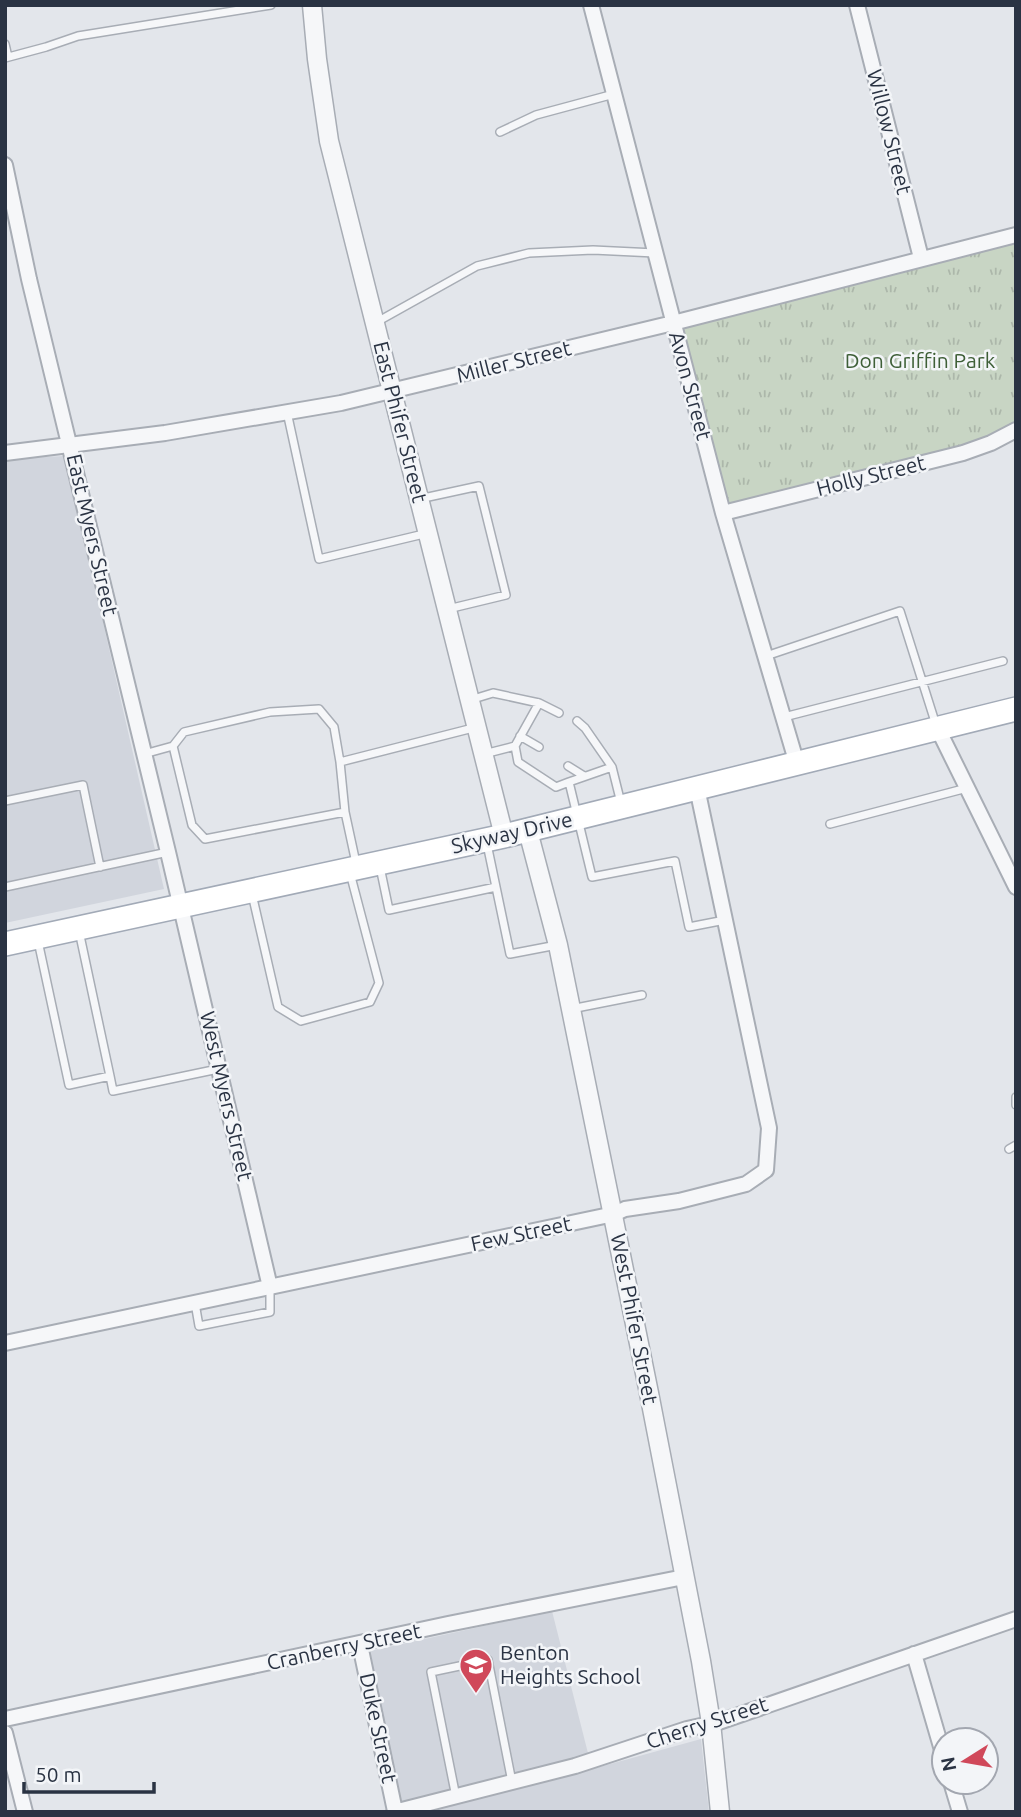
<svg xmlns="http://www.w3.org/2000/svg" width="1021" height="1817" font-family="Ubuntu,sans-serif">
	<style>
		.built { fill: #d1d5dd }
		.grass { fill: url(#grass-tufts) }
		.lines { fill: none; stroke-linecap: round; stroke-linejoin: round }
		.service-casing { stroke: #a8adb5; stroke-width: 10 }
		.minor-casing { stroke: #a8adb5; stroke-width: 18 }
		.tertiary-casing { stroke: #a8adb5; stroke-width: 21 }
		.primary-casing { stroke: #a2aab7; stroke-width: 26 }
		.service { stroke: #f6f7f9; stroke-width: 7 }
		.minor { stroke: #f6f7f9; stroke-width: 14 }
		.tertiary { stroke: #f6f7f9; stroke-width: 18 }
		.primary { stroke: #fff; stroke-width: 23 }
		.labels { text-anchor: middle; stroke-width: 5; stroke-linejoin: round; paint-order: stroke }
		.street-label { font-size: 21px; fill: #2a3343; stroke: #f3f5f8 }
		.park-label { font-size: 21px; fill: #3e5f37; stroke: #f3f5f8 }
		.poi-label { font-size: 21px; fill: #2a3343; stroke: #f3f5f8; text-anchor: start }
	</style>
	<defs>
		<pattern id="grass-tufts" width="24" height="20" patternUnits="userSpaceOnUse" patternTransform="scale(1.75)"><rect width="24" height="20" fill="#c8d5c4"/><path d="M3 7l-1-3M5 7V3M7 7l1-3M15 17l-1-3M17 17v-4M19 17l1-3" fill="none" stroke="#acb7aa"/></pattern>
	</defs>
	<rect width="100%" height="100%" fill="#e3e6eb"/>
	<path class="built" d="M65,456L164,889L5,923V459Z
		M552,1611L592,1769L701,1739L709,1812H402L370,1651Z"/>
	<path class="grass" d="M1016,240V426L987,441L726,505L678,327Z"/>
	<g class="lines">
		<defs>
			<path id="service" d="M5,44L8,57
				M5,58L46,47L78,36L271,5
				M500,132L536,115L614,94
				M375,323L477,266L529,253L593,250L655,253
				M287,412L319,559L428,533
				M419,499L479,486L506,595L448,609
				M766,656L900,611L936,725
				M470,700L493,693L539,703L515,746L484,754
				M539,703L559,713
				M784,717L1003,661
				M577,721L585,728L612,767
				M520,736L539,747
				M173,746L184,732L270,712L319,709L334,727L340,762
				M515,746L518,762L556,787L569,782
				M144,754L173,746L192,825L205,839L345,812L356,863
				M568,766L584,776
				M5,801L83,785L100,867
				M621,803L612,767L569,782L592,877L675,861L689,927L725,920
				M345,812L340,762L477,727
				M830,824L967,788
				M380,867L389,910L496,887L487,844
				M5,887L168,852
				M496,887L510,954L557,945
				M252,894L278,1007L301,1021L370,1002L379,983L350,873
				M38,941L69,1085L110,1076L79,931
				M571,1009L642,995
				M110,1076L113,1091L218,1069
				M1016,1097V1105
				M1009,1149L1016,1145
				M195,1303L199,1326L270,1312V1287
				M456,1797L431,1672L488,1660L512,1782"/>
			<path id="minor" d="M591,5L723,513L797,764
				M857,5L921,258
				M5,165L29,279L168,852L270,1287
				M5,453L165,433L341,403L673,323L1016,235
				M723,513L963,453L991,443L1016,430
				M938,729L1016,887
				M5,1343L614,1214L625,1209L679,1201L746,1184L766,1170L769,1128L697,788
				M360,1645L395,1811
				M914,1654L944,1757
				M5,1719L448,1624L684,1577
				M5,1733L25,1812
				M951,1782L960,1812
				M394,1812L575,1766L687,1729L719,1722L1016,1619"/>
			<path id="tertiary" d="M312,5L317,59L329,141L504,836
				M528,831L558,945L649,1393L701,1661L711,1723L720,1812"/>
			<path id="primary" d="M5,944L504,836L1016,709"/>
		</defs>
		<use href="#service" class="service-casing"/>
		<use href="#minor" class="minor-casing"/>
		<use href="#tertiary" class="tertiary-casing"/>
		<use href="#primary" class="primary-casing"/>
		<use href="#service" class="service"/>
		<use href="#minor" class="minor"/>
		<use href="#tertiary" class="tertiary"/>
		<use href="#primary" class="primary"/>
	</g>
	<defs>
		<symbol id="school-pin" viewBox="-11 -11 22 30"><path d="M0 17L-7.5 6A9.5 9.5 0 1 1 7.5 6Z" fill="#d0485a" stroke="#f3f5f8"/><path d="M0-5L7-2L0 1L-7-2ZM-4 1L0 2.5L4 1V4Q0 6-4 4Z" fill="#fff"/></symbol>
	</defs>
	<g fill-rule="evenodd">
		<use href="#school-pin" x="457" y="1646" width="38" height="52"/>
	</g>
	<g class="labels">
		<g class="street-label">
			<text transform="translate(889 132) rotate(76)" y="7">Willow Street</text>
			<text transform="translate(514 362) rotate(-14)" y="7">Miller Street</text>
			<text transform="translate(690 386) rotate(75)" y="7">Avon Street</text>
			<text transform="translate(400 422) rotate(76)" y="7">East Phifer Street</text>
			<text transform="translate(871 476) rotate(-14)" y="7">Holly Street</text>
			<text transform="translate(92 535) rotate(77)" y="7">East Myers Street</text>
			<text transform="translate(512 833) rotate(-13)" y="7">Skyway Drive</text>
			<text transform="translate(226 1096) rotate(77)" y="7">West Myers Street</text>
			<text transform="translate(521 1234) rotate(-12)" y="7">Few Street</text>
			<text transform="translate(634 1319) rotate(79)" y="7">West Phifer Street</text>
			<text transform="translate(344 1647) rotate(-12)" y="7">Cranberry Street</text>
			<text transform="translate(707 1723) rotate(-18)" y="7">Cherry Street</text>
			<text transform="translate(378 1728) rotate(78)" y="7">Duke Street</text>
		</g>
		<g class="park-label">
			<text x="920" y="368">Don Griffin Park</text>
		</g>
		<g class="poi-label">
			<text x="500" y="1660">Benton<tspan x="500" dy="24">Heights School</tspan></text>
		</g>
	</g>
	<rect width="1021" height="1817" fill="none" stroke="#2a3343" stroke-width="14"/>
	<g transform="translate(965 1761) rotate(259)"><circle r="33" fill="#f3f5f8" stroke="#a3a7b0" stroke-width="2"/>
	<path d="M0-5L12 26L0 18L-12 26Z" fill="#d0485a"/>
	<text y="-10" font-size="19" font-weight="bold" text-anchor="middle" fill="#2a3343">N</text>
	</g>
	<path d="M24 1782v10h130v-10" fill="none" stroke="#2a3343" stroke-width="3.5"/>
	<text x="35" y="1782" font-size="21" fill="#2a3343" stroke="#f3f5f8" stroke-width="5" paint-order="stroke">50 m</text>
</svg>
